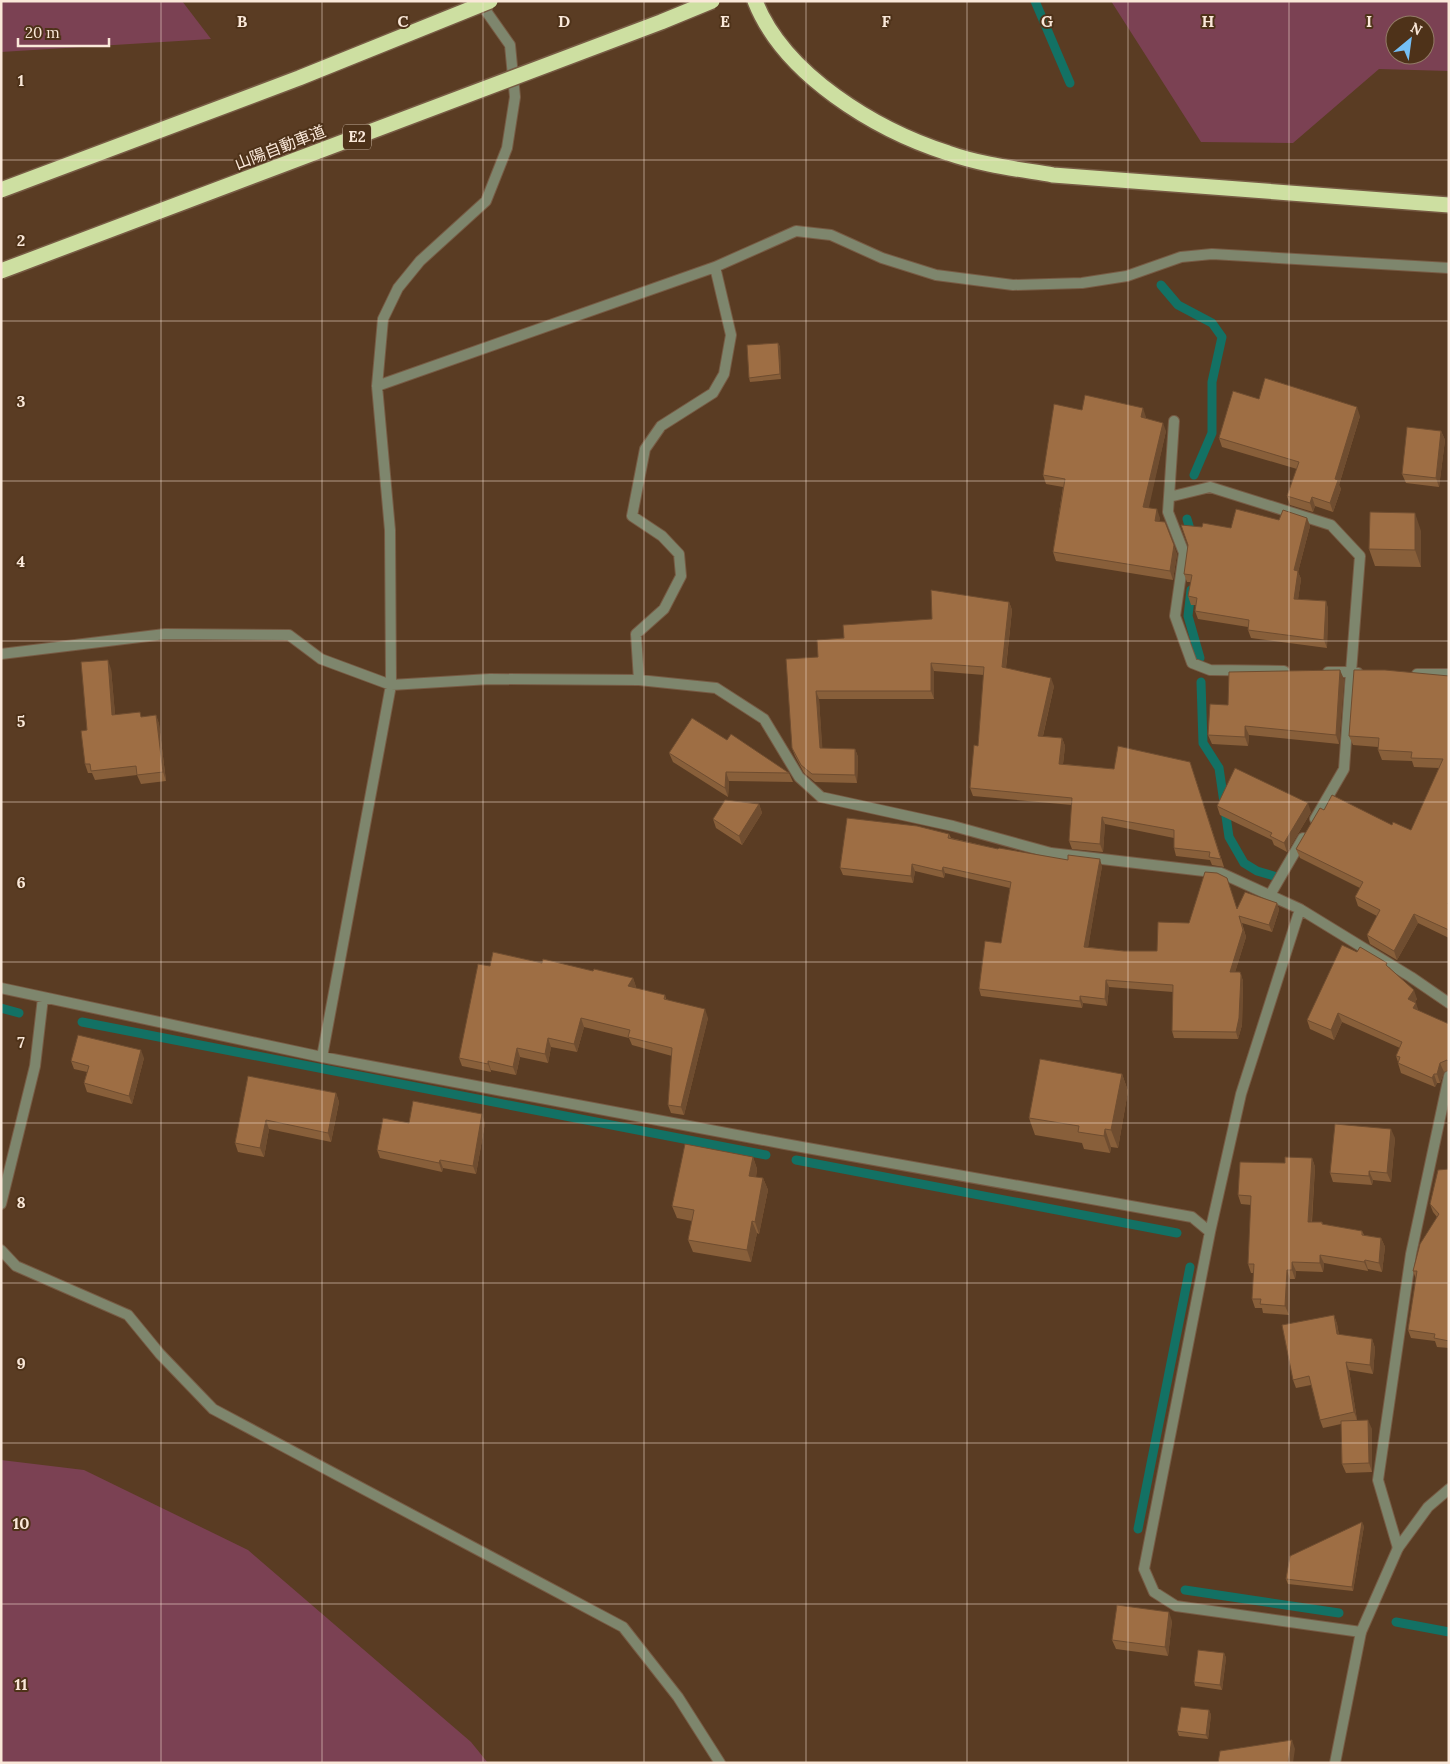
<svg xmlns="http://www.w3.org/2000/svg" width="1450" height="1764" font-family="Lora,'Noto Sans JP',serif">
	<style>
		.green { fill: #7b4153; fill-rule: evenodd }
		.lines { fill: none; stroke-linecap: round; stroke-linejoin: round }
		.stream { stroke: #137164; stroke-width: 9 }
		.minor-casing { stroke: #775b44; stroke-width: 12 }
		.tertiary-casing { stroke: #775b44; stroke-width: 12 }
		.motorway-casing { stroke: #775b44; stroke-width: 18 }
		.minor { stroke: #7e866d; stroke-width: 10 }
		.tertiary { stroke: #7e866d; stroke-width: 10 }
		.motorway { stroke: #cddfa1; stroke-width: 15 }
		.motorway-bridge-casing { stroke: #775b44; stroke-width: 18; stroke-linecap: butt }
		.motorway-bridge { stroke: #cddfa1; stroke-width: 15 }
		.wall { fill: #885f3a }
		.shaded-wall { fill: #6f4d30 }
		.building { fill: #9e6e44; stroke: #6f4d30 }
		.grid { fill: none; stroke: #fae8d9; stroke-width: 1; stroke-opacity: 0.55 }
		.labels { text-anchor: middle; stroke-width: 4; stroke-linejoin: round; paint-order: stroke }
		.shield { fill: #4e3219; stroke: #c6b19f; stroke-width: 1 }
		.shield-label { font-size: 15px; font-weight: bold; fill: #fae8d9 }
		.street-label { font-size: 16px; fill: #fae8d9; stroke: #4e3219 }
		.grid-label { font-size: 16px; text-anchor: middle; font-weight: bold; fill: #fae8d9; stroke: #4e3219; stroke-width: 4; stroke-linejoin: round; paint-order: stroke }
	</style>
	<rect width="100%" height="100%" fill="#5a3c23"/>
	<path class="green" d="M1,1H182L211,39L1,52Z
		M1111,1H1449V71L1379,69L1293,143L1201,142ZM1395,25H1425V55H1395Z
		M1,1460L84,1470L248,1550L471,1742L488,1763H1Z"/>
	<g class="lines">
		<path class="stream" d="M1035,1L1070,83
			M1161,285L1178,305L1212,323L1222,337L1212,382V433L1194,475
			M1187,519L1192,536
			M1191,590L1188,616L1200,658
			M1201,682L1203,743L1219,768L1229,837L1244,863L1257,871L1274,876
			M1,1008L19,1013
			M82,1022L766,1155
			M796,1160L1177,1233
			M1138,1529L1190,1267
			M1185,1590L1339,1613
			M1396,1622L1449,1632"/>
		<defs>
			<path id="minor" d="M377,386L715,267L796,231L831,235L882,258L936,275L1013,285L1082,283L1127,276L1181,257L1212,254L1449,268
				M1174,421L1168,512L1184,553L1175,616L1192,663L1210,670L1284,671
				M1169,497L1210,487L1331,525L1360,556L1351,672L1358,673
				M1,654L165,634L289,635L321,659L391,685L490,679L639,680L716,688L764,719L799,777L821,797L953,826L1051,853L1221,873L1300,909L1411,977L1449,1003
				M1417,674H1449
				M639,680L636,634L664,609L681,576L679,554L662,536L632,516L645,449L661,426L713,393L724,374L731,335L715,267
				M1315,819L1344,769L1351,672H1328
				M1270,895L1303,838
				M1,988L322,1057L785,1144L1192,1217L1210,1232L1144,1569L1154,1592L1176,1606L1361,1632
				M322,1057L391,685L390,530L377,386L383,319L398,288L420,261L486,201L507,148L515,97L510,45L479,1
				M1,1204L35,1066L43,998
				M1210,1232L1241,1094L1300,909
				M1,1250L16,1266L128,1315L160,1354L213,1409L623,1627L678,1697L720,1763
				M1398,1548L1378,1480L1411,1254L1449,1076"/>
			<path id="tertiary" d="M1335,1763L1361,1632L1398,1548L1428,1507L1449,1489"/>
			<path id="motorway" d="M755,1C784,75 876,130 948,153C982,165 1018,169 1053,175L1449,205"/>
		</defs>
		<use href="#minor" class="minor-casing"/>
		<use href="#tertiary" class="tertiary-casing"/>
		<use href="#motorway" class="motorway-casing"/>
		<use href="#minor" class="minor"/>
		<use href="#tertiary" class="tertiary"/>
		<use href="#motorway" class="motorway"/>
		<defs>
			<path id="motorway-bridge" d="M1,190L299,78L490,1
				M1,271L661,22L712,1"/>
		</defs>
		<use href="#motorway-bridge" class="motorway-bridge-casing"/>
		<use href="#motorway-bridge" class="motorway-bridge"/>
	</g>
	<path class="wall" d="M778,343L780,347L781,379L750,382L749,378Z
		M1259,399L1360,416L1339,485L1341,489L1333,512L1315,506L1313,512L1290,505L1287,496L1297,469L1222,447L1219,438Z
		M1082,410L1146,417V418L1166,431L1148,508L1160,518L1159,521L1177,554L1173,580L1056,561L1053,552L1063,487L1046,484L1043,475Z
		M1441,431L1445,440L1439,487L1406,483L1402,474Z
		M1307,518L1310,526L1298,572L1301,579L1298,599L1326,601L1328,609L1327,648L1251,638L1248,630V627L1198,619L1195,611L1196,605H1191L1188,596L1191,582H1187L1184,574L1202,527L1231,528L1279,520Z
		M1421,531V567L1375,566L1369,549Z
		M1009,602L1012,610L1006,668L1054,686L1043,736L1062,738L1065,746L1063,764L1114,769L1190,762L1224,867L1212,865L1210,860L1176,856L1174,848V838L1105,824L1103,852L1072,849L1069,841L1072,805L973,796L970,788L978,746L984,675L934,671V699H819L822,748L855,749L858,757L857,783L815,782L804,773L795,756L792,748L818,657L844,638Z
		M111,669L115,715L142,717L156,715L159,724L166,781L141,784L137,775L95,780L92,773H88L85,764L87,730Z
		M1449,676V938L1418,923L1397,960L1370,944L1367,935L1377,916L1358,906L1355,897L1360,888L1300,858L1296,849L1324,810L1411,830L1439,768L1414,767L1412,761L1382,760L1378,750V747L1353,745L1349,736Z
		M1344,679L1339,744L1249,735L1248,746L1212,744L1208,735L1228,705Z
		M727,740L789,773L793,782L729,781L728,797L673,762L669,753Z
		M759,804L762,813L742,845L716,828L713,819Z
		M1217,806L1311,812L1287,852L1274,845L1272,840L1220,815Z
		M949,834L951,838L998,849L1102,866L1088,947L1124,951H1157L1189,923L1237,908L1277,903L1279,910L1272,932L1242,923L1246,937L1235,972H1240L1243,981L1242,1025L1238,1039L1174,1038L1172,1031L1173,992L1109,987L1107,1006L1083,1003L1082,1008L981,996L979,989L1001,943L1010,888L945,873L944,878L915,871L913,883L843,875L840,868Z
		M542,963L593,971L633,978L636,987L635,988L665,995L666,999L708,1018L684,1115L671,1113L668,1105L672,1056L632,1045L629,1038L584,1027L577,1052L551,1047L548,1063L520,1057L516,1075L491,1070V1072L462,1066L459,1058L490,966Z
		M1389,967L1417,999L1415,1002L1418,1011L1449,1024V1070L1444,1072L1440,1083H1437L1435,1087L1401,1073L1398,1063V1062L1396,1056L1400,1048L1342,1022L1334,1040L1310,1029L1307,1020Z
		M144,1058L132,1104L87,1092L84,1083L87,1072L74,1069L71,1061Z
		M1122,1074L1128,1091L1118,1148L1111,1147L1110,1153L1084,1149L1082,1143L1035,1135L1029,1118Z
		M248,1076L336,1093L339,1102L331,1142L269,1129L264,1157L238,1152L235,1143Z
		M409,1123H485L476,1174L443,1168L442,1172L380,1158L377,1150Z
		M1395,1138L1391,1182L1373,1180L1372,1185L1333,1182L1330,1173Z
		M753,1157L757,1169L756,1177L763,1178L768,1190L759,1234L757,1233L751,1262L693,1252L688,1240L692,1221L677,1218L672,1206Z
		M1312,1158L1315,1167L1312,1222H1322L1323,1224L1362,1231L1364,1235L1381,1238L1385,1247L1382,1272L1368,1269V1271L1324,1263L1323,1272L1296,1271L1295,1279H1290L1289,1315L1263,1313L1262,1308H1255L1252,1299L1254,1273H1251L1248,1264L1251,1205L1241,1204L1238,1195L1285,1163Z
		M1449,1169V1348L1437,1347L1435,1341L1411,1338L1408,1330L1416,1279L1413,1271L1437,1217L1433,1212L1430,1204Z
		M1334,1315L1337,1324L1339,1335L1372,1339L1375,1348L1373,1374L1349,1370L1357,1420L1372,1429V1472L1346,1473L1342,1464L1341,1424L1323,1428L1320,1420L1311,1385L1296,1388L1293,1380Z
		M1364,1526L1353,1591L1288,1584L1286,1579Z
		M1172,1621L1168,1656L1116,1649L1112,1640Z
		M1224,1653L1226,1658L1222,1690L1195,1686L1194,1682Z
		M1209,1710L1211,1715L1208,1739L1179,1736L1177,1731Z"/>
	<path class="shaded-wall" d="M778,343L780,347L781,379L780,374Z
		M1357,407L1360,416L1339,485L1341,489L1333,512L1330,503L1335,479Z
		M1143,408L1146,417L1144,426L1141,417Z
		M1163,423L1166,431L1147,516L1143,507Z
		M1441,431L1445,440L1439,487L1436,478Z
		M1312,497L1315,506L1313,512L1310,503Z
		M1157,509L1160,518L1158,530L1155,521Z
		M1415,513L1421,531V567L1415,550Z
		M1307,518L1310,526L1298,572L1301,579L1297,607L1294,599V570Z
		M1174,545L1177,554L1173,580L1170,571Z
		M1326,601L1328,609L1327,648L1324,640Z
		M1009,602L1012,610L1005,675L1002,667Z
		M108,660L111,669L116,724L112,715Z
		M931,663L934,671V699L931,691Z
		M1340,670L1344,679L1339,744L1336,735Z
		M1051,678L1054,686L1041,744L1038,736Z
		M816,691L819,699L823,756L820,748Z
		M156,715L159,724L166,781L163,772Z
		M1245,726L1249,735L1248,746L1245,737Z
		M1062,738L1065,746L1062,772L1059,764Z
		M855,749L858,757L857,783L855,775Z
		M726,772L729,781L728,797L725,788Z
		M1308,803L1311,812L1287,852L1284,843Z
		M759,804L762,813L742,845L739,836Z
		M1102,817L1105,824L1103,852L1100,844Z
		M1100,859L1102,866L1087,954L1084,947Z
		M912,864L915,871L913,883L911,876Z
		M943,867L945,873L944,878L942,871Z
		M1277,903L1279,910L1272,932L1269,925Z
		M1414,914L1418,923L1397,960L1394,951Z
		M1239,916L1246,937L1233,979L1230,972Z
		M1241,975L1243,981L1242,1025L1238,1039L1236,1032Z
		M633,978L636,987L631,995L628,986Z
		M1106,980L1109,987L1107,1006L1105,999Z
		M1414,990L1417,999L1411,1009L1408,999Z
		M1080,996L1083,1003L1082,1008L1080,1001Z
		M1416,1003L1419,1012L1413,1008Z
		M705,1009L708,1018L684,1115L681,1107Z
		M1338,1013L1342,1022L1334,1040L1331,1030Z
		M581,1018L584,1027L577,1052L574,1044Z
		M548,1038L551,1047L548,1063L545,1054Z
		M517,1048L520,1057L516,1075L513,1067Z
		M141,1050L144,1058L132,1104L129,1096Z
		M488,1061L491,1070V1072L488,1064Z
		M1440,1063L1444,1072L1440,1083L1437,1074Z
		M1122,1074L1128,1091L1118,1148L1111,1130Z
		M1434,1074L1437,1083L1435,1087L1432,1078Z
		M336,1093L339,1102L331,1142L328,1133Z
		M482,1114L485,1123L476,1174L473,1166Z
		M266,1120L269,1129L264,1157L260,1148Z
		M1105,1129L1111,1147L1110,1153L1104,1136Z
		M1391,1129L1395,1138L1391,1182L1387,1173Z
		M753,1157L757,1169L754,1188L749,1176Z
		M1312,1158L1315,1167L1311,1230L1308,1222Z
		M440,1160L443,1168L442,1172L439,1163Z
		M1369,1171L1373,1180L1372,1185L1369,1176Z
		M763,1178L768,1190L759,1234L755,1222Z
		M752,1221L757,1233L751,1262L747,1250Z
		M1381,1238L1385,1247L1382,1272L1379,1263Z
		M1320,1255L1324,1263L1323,1272L1320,1263Z
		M1365,1260L1368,1269V1271L1364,1262Z
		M1292,1262L1296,1271L1295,1279L1292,1270Z
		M1287,1270L1290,1279L1289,1315L1285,1306Z
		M1334,1315L1337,1324L1340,1343L1337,1334Z
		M1372,1339L1375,1348L1373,1374L1370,1365Z
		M1346,1362L1349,1370L1357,1420L1354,1412Z
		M1368,1420L1372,1429V1472L1369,1463Z
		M1362,1522L1364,1526L1353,1591L1352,1587Z
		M1169,1612L1172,1621L1168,1656L1165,1647Z
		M1224,1653L1226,1658L1222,1690L1220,1685Z
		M1209,1710L1211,1715L1208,1739L1206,1735Z
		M1292,1740L1295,1749L1293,1763H1288Z"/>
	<path class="building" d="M778,343L780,374L749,378L747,345Z
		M1265,378L1357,407L1335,479L1338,480L1330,503L1312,497L1310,503L1287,496L1299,462L1219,438L1233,391L1259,399Z
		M1085,395L1143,408L1141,417L1163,423L1143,507L1157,509L1155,521L1165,522L1174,545L1170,571L1053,552L1065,479L1043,475L1054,404L1082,410Z
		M1407,427L1441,431L1436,478L1402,474Z
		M1236,509L1279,520L1283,510L1307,518L1294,570L1298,571L1294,599L1326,601L1324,640L1248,630L1249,620L1195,611L1197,598L1188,596L1192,575L1184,574L1188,545L1181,525L1202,527L1203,523L1231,528Z
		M1370,512L1415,513V550L1369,549Z
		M931,590L1009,602L1002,667L1051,678L1038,736L1062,738L1059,764L1114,769L1118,746L1190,762L1221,859L1209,857L1210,852L1174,848V830L1102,817L1100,844L1069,841L1072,798L970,788L974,745L978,746L984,667L931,663V691H816L820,748L855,749V775L812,774L801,765L792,748L786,659L818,657L817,640L844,638L843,625L932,619Z
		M108,660L112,715L140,712L141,717L156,715L163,772L137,775L136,766L91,771L90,764H85L81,731L87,730L81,662Z
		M1340,670L1336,735L1245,726V737L1208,735L1210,704L1228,705L1229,672Z
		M1354,670H1385L1449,676V902L1448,904L1449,905V930L1414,914L1394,951L1367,935L1380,910L1355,897L1363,882L1296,849L1320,808L1324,810L1332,795L1392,825L1393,822L1411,830L1443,759L1411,758L1412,752L1378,750L1379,738L1349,736Z
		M692,718L727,740L731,734L789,773L726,772L725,788L669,753Z
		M1235,768L1308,803L1284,843L1270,836L1272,833L1217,806Z
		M725,800L759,804L739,836L713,819Z
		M847,818L917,826L949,834L948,838L998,849L999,848L1068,860V855L1100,859L1084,947L1124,951H1157L1158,922L1189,923L1205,872L1217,873L1227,878L1237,909L1245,892L1277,903L1269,925L1239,916L1243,930L1230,972H1240L1241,975L1239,1018L1236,1032L1172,1031L1173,985L1106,980L1105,999L1080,996V1001L979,989L985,941L1001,943L1011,882L943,867L942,871L912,864L911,876L840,868Z
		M1342,945L1357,952L1360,947L1387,963L1386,965L1414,990L1408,999L1416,1003L1413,1008L1449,1024V1062L1447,1060L1440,1063L1437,1074H1434L1432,1078L1398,1063L1400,1057L1396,1056L1402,1042L1338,1013L1331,1030L1307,1020Z
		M493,952L542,963L543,959L593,971L594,969L633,978L628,986L665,995L664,999L705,1009L681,1107L668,1105L672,1048L628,1037L630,1030L581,1018L574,1044L548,1038L545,1054L517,1048L513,1067L488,1061V1064L459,1058L478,964L490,966Z
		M78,1035L141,1050L129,1096L84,1083L89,1066L71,1061Z
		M1040,1059L1122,1074L1111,1130L1105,1129L1104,1136L1078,1132L1079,1126L1029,1118Z
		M248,1076L336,1093L328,1133L266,1120L260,1148L235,1143Z
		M413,1101L482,1114L473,1166L440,1160L439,1163L377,1150L383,1118L409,1123Z
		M1335,1124L1391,1129L1387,1173L1369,1171V1176L1330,1173Z
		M685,1144L753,1157L749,1176L763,1178L755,1222L752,1221L747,1250L688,1240L694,1210L672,1206Z
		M1285,1157L1312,1158L1308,1222H1322V1224L1362,1231V1235L1381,1238L1379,1263L1365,1260L1364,1262L1320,1255V1263L1292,1262V1270H1287L1285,1306L1260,1304L1261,1299H1252L1254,1264H1248L1251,1196L1238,1195L1240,1162L1285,1163Z
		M1449,1169V1341L1434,1338L1435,1334L1408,1330L1417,1271H1413L1420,1244L1439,1214L1430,1204L1438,1170Z
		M1334,1315L1337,1334L1372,1339L1370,1365L1346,1362L1354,1412L1320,1420L1309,1376L1293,1380L1282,1325Z
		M1368,1420L1369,1463L1342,1464L1341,1421Z
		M1362,1522L1352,1587L1286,1579L1290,1556Z
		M1117,1605L1169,1612L1165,1647L1112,1640Z
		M1198,1650L1224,1653L1220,1685L1194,1682Z
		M1181,1707L1209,1710L1206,1735L1177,1731Z
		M1292,1740L1288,1763H1218L1220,1751Z"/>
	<path class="grid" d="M161,1V1763M322,1V1763M483,1V1763M644,1V1763M806,1V1763M967,1V1763M1128,1V1763M1289,1V1763M1,160H1449M1,321H1449M1,481H1449M1,641H1449M1,802H1449M1,962H1449M1,1123H1449M1,1283H1449M1,1443H1449M1,1604H1449"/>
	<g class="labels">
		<rect class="shield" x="343" y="124.5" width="28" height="25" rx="4"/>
		<g class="shield-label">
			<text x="357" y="142">E2</text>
		</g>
		<g class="street-label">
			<text transform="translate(280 147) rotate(-21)" y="6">山陽自動車道</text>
		</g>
	</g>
	<g class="grid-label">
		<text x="242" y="27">B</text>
		<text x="403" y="27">C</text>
		<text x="564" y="27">D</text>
		<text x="725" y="27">E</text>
		<text x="886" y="27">F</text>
		<text x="1047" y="27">G</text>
		<text x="1208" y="27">H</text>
		<text x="1369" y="27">I</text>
		<text x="21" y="86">1</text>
		<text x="21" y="246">2</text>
		<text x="21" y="407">3</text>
		<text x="21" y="567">4</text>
		<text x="21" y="727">5</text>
		<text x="21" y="888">6</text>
		<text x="21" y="1048">7</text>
		<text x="21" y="1208">8</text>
		<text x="21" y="1369">9</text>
		<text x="21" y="1529">10</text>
		<text x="21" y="1690">11</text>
	</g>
	<rect width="1450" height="1764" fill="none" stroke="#fae8d9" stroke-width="5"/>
	<g transform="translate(1410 40) rotate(29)"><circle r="24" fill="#4e3219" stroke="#937b66"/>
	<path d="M0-4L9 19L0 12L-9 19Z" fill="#75c0f6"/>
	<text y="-8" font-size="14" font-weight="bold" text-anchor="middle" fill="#fae8d9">N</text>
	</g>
	<path d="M18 38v8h91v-8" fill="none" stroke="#fae8d9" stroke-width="2.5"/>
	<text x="25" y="38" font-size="15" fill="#fae8d9" stroke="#4e3219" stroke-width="4" paint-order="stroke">20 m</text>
</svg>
